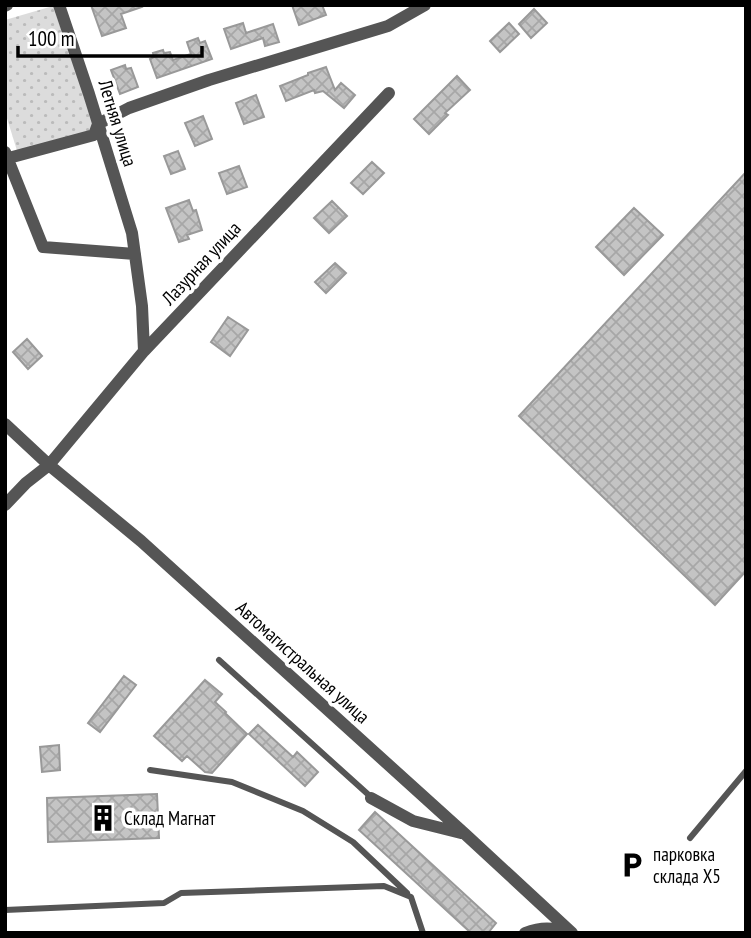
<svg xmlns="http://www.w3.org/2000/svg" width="751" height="938" font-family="'PT Sans Narrow',sans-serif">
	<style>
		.grass { fill: url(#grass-dots) }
		.building { fill: url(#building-cross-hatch); stroke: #999; stroke-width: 2 }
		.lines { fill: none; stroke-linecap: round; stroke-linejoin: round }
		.lane { stroke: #555; stroke-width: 6 }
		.street { stroke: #555; stroke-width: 12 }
		.labels { text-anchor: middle; stroke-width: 7; stroke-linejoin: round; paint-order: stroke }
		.street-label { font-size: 19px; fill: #000; stroke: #fff }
		.poi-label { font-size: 19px; fill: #000; stroke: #fff; text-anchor: start }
	</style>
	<defs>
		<pattern id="grass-dots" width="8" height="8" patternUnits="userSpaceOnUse" patternTransform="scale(1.75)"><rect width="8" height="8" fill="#dcdcdc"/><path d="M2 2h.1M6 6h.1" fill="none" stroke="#bbb" stroke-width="1.8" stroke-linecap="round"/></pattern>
		<pattern id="building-cross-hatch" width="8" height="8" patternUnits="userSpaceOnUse" patternTransform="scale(1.75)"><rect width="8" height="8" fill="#c4c4c4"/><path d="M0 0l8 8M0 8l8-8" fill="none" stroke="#a7a7a7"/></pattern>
	</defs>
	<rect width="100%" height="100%" fill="#fff"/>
	<path class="grass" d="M53,6L99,138L19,157L5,112V20Z"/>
	<path class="building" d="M91,5H141L142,7L121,14L126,28L102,36Z
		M292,5H322L326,15L299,25Z
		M534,9L547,23L531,38L519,24Z
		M243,23L246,33L273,24L279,42L265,46L263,38L231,49L224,29Z
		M509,23L519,34L500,52L490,41Z
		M198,38L200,43L205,41L212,59L157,78L150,59L154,57L153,53L163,50L164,53L170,52L173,60L191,54L187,42Z
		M125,65L126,69L131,68L138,87L120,94L111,70Z
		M326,67L335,90L341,83L355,95L344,108L323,91L315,93L314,90L286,101L280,86L308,75V73Z
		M457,76L470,90L445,113L448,115L429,134L414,119Z
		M256,95L264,117L244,124L236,103Z
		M203,116L212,139L195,146L185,123Z
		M178,151L185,169L171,174L164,156Z
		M372,162L384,173L363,194L351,183Z
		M239,166L247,187L227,194L219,173Z
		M746,172V571L715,605L519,416Z
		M189,200L193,211L196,210L202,230L187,235L189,239L179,242L166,208Z
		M332,201L347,216L329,233L314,218Z
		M634,208L663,235L624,275L596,247Z
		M335,263L346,273L326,293L315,282Z
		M228,317L248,330L230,356L211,342Z
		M27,339L42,356L28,369L13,352Z
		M124,676L136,685L100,732L88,723Z
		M205,680L222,694L215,702L226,712L225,713L247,734L212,773L205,772L187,756L182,761L154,736Z
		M258,725L293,757L297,752L318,772L305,786L249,734Z
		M59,745L60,770L42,772L40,747Z
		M157,794L159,838L48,842L47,798Z
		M375,812L496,923L488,933H471L359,830Z"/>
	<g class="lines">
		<path class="lane" d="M219,660L371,797
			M150,770L232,782L303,811L353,842L407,893
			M690,838L746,771
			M5,910L164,903L181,893L384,886L411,897L423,933"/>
		<path class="street" d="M59,5L89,94L132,233L142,306L144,351
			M5,6L7,5
			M5,152L43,247L135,254
			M5,159L94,135L98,124L129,108L209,80L388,26L425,5
			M5,424L49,465L141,541L465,834L572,933
			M5,505L26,483L49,465L144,351L389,93
			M371,798L413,821L461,833
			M525,933C541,927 553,927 569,933"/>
	</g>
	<defs>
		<symbol id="building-bare" viewBox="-9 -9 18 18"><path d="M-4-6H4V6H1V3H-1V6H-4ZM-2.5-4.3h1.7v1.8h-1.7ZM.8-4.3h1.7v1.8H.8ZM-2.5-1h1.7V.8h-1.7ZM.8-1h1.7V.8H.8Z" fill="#000" stroke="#fff" stroke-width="2.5" paint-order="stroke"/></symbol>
		<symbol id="parking-bare" viewBox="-9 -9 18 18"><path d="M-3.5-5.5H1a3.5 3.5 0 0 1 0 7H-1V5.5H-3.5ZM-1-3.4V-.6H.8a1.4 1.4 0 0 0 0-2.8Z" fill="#000" stroke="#fff" stroke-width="2.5" paint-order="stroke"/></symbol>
	</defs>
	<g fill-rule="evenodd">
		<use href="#building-bare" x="84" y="799" width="38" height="38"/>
		<use href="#parking-bare" x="613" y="846" width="38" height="38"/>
	</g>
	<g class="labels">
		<g class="street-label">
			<text transform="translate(118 123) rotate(73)" y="7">Летняя улица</text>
			<text transform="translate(201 263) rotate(-47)" y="7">Лазурная улица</text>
			<text transform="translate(303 662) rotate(42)" y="7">Автомагистральная улица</text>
		</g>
		<g class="poi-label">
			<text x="124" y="825">Склад Магнат</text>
			<text x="653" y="861">парковка<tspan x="653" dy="22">склада X5</tspan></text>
		</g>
	</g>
	<rect width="751" height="938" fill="none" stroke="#000000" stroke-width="14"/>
	<path d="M18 46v10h184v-10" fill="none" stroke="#000000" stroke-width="3.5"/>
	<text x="28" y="46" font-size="21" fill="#000000" stroke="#ffffff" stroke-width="5" paint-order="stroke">100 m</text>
</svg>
